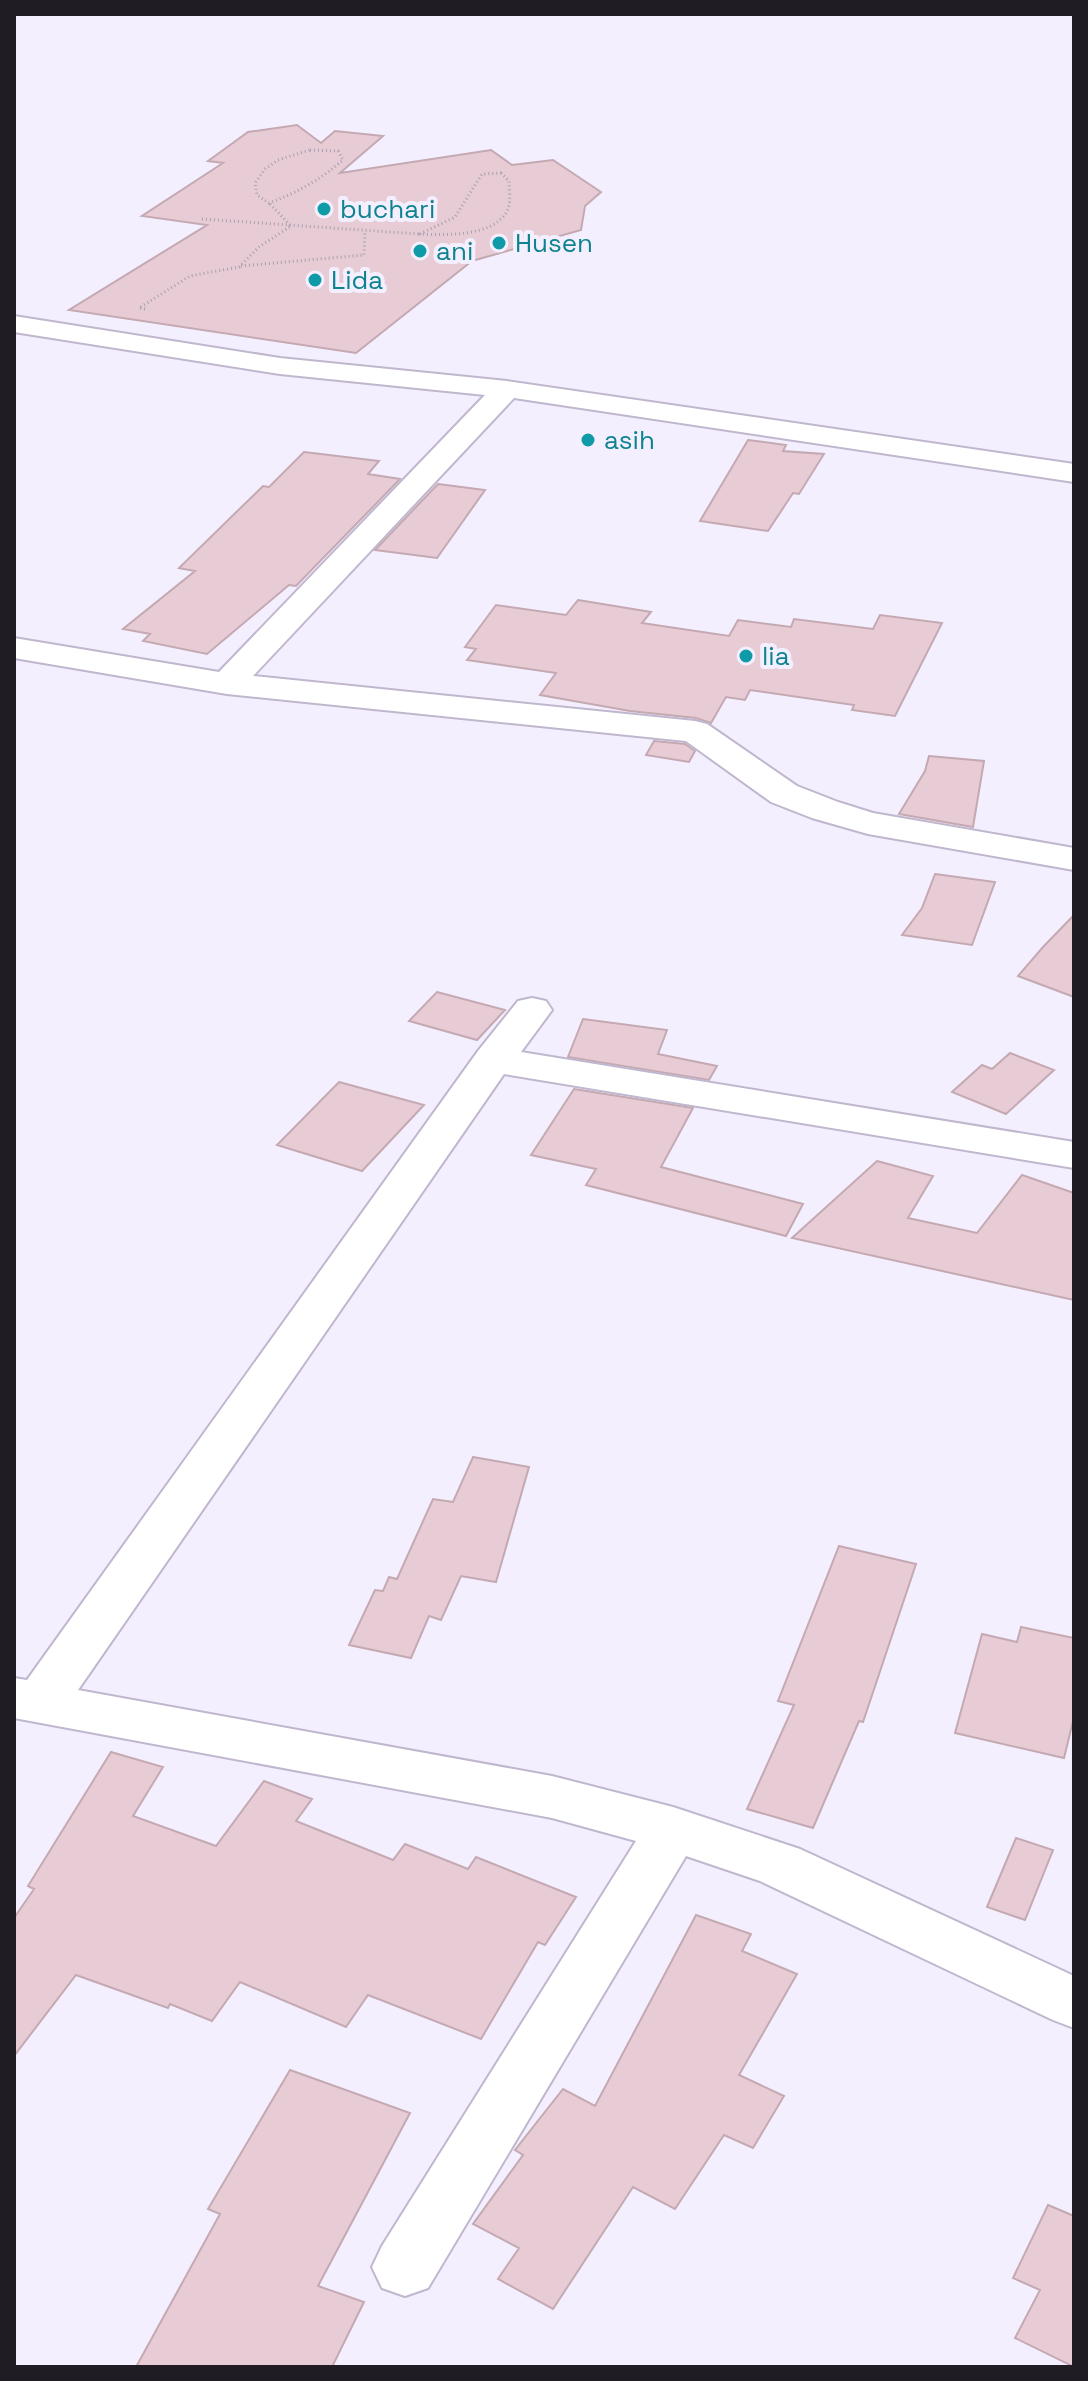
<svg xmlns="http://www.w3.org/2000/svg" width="1088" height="2381" font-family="'Space Grotesk',sans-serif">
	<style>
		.building { fill: #e8ccd5; stroke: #c4a9b2; stroke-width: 2 }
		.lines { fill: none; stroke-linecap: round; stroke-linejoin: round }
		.minor-casing { stroke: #c0b7ce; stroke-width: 4 }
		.path { stroke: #a6a1ae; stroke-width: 3; stroke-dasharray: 1 3; stroke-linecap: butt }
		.minor { fill: #fff; fill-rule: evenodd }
		.culture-dot { fill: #0f9aa8; stroke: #f4effe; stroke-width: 3 }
		.labels { text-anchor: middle; stroke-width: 8; stroke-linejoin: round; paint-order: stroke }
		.far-culture-label { font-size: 26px; fill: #0d838f; stroke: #f4effe; text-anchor: start }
	</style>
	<rect width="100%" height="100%" fill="#f4effe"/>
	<path class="building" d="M297,125L321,143L335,131L383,136L340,173L491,150L512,165L553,160L601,192L585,206L581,230L472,261L356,353L69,310L207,225L142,216L223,163L208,161L248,132Z
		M748,440L786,445L783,451L824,454L799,494L793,493L768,531L700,521Z
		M304,452L379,461L368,474L400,479L296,586L289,585L207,654L143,641L150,634L123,629L195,571L179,568L263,486L269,487Z
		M438,484L485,490L437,558L375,550Z
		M578,600L651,612L642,623L729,636L738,620L791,627L794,619L873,629L880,615L942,623L895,716L852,710L854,705L750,690L745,700L726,697L711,723L696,718L630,711L540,695L556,673L467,660L476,649L465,647L496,605L566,615Z
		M654,741L685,744L695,751L689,762L646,755Z
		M929,756L984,761L973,827L899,814L925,771Z
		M935,874L995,882L972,945L902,935L922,908Z
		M1074,915V997L1018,976L1043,947Z
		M437,992L505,1010L477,1040L409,1021Z
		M583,1019L667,1030L658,1054L717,1066L709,1080L568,1057Z
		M1010,1053L1054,1070L1006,1114L952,1092L982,1065L992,1069Z
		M339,1082L424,1105L362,1171L277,1145Z
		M574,1089L693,1108L661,1167L803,1204L786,1236L586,1185L596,1169L531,1155Z
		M877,1161L933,1176L908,1218L977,1233L1022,1175L1074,1193V1300L792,1238Z
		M473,1457L529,1467L496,1582L461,1576L441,1620L429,1616L411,1658L349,1645L375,1590L383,1591L389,1577L397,1579L433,1499L453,1502Z
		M839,1546L916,1564L863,1722L859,1721L813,1828L747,1809L794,1705L778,1701Z
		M1021,1627L1074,1638V1717L1064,1758L955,1733L982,1634L1017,1642Z
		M111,1752L163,1767L133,1816L216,1846L264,1781L312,1799L296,1821L393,1860L405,1844L468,1869L476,1857L576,1897L545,1945L538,1942L481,2039L368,1995L346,2027L240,1982L212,2021L170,2004L168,2008L76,1975L14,2056V1918L34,1889L28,1886Z
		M1016,1838L1053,1850L1025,1920L987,1907Z
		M696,1915L751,1934L742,1951L797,1974L739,2075L784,2096L753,2148L724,2135L675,2209L633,2187L553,2309L498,2279L519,2248L473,2224L523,2155L515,2150L563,2089L595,2106Z
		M290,2070L410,2113L318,2286L364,2302L332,2367H136L220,2214L208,2209Z
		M1048,2205L1074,2216V2367L1015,2338L1040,2290L1013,2278Z"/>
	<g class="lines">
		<defs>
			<path id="minor" d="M14,316L280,358L507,381L1074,464V482L514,398L253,676L695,721L707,724L797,786L838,802L873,813L1074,848V870L868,834L812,818L771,802L686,741L227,694L14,658V638L219,672L485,395L280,374L14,332Z
				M532,998L546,1001L552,1010L521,1052L1074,1142V1168L504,1074L78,1690L552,1776L673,1807L800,1849L1074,1976V2028L1053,2020L760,1881L686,1856L428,2288L405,2296L382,2288L372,2267L382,2246L636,1841L552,1818L14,1718V1678L27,1680L478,1051L518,1001Z"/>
		</defs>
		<use href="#minor" class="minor-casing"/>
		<path class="path" d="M310,150L338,151L343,160C321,179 297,193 269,203L257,195L255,183L265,169L278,160Z
			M501,173L509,181C509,191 512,204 506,213C491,237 444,235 420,234L455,217L482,174Z
			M202,219L420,234
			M241,266L364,255L365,231
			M145,309L139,308L190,276L239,267L259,247L291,226L269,203"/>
		<use href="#minor" class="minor"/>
	</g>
	<g class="culture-dot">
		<circle cx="324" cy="209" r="8"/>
		<circle cx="499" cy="243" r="8"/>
		<circle cx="420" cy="251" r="8"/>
		<circle cx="315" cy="280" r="8"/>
		<circle cx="588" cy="440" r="8"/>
		<circle cx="746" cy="656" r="8"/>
	</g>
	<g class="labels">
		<g class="far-culture-label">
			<text x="340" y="218">buchari</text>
			<text x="515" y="252">Husen</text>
			<text x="436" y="260">ani</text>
			<text x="331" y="289">Lida</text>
			<text x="604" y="449">asih</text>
			<text x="762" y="665">lia</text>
		</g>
	</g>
	<rect width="1088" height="2381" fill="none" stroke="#1f1c24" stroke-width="32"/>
</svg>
